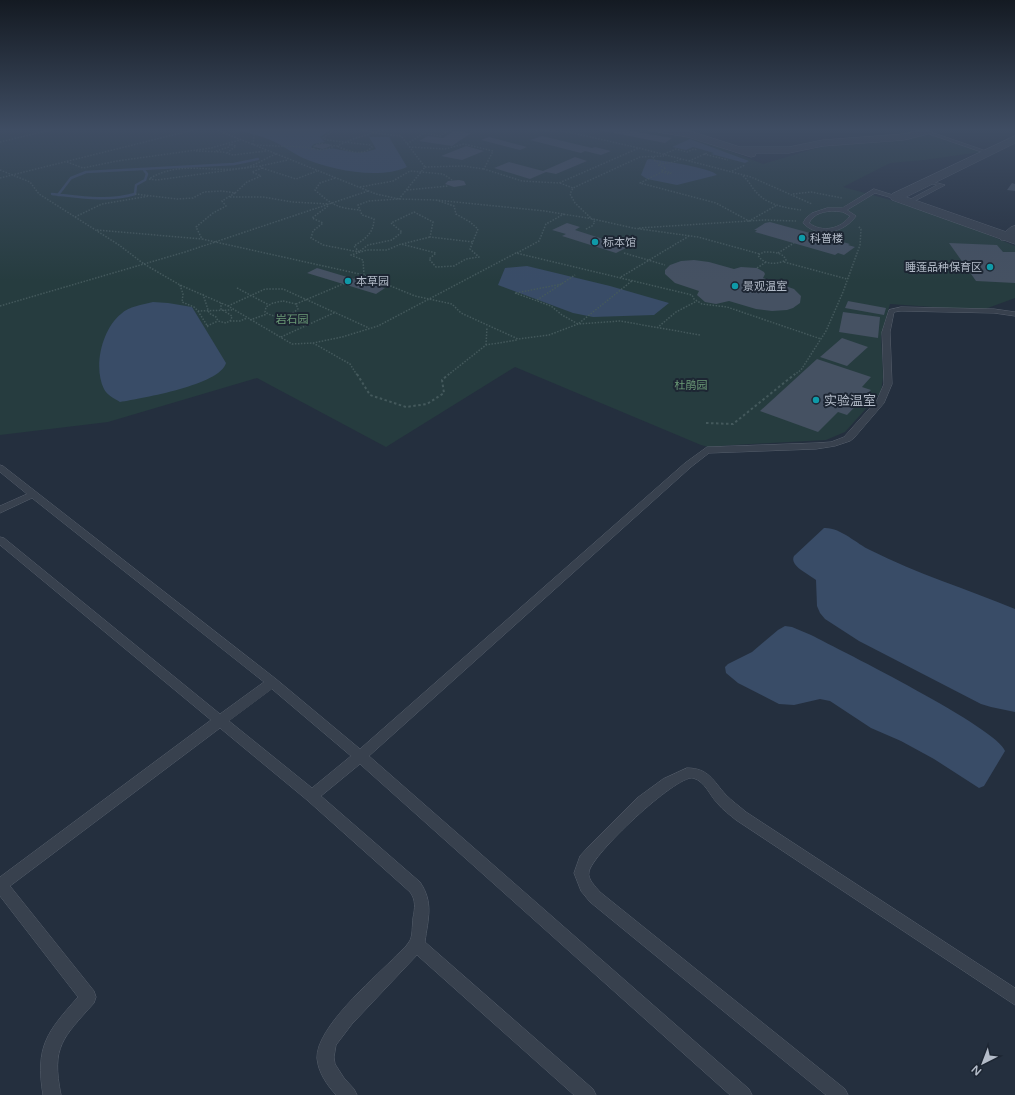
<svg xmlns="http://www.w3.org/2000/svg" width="1015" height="1095" font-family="'Varela Round','Noto Sans SC',sans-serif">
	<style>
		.green { fill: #263c3f }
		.water { fill: #394c67 }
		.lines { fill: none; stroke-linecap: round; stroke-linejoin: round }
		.stream { stroke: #394c67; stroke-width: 2.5 }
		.building { fill: #455162 }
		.service-casing { stroke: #565f6c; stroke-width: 1 }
		.minor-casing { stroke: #565f6c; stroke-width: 1 }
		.tertiary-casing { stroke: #565f6c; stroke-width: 1 }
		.path-far1 { stroke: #44595c; stroke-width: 1.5; stroke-dasharray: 1.5 1.5; stroke-linecap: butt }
		.path { stroke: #44595c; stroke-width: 2; stroke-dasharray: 2.5 2.5; stroke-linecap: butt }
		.service { fill: #38414e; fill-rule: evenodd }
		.minor { fill: #38414e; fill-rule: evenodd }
		.tertiary { fill: #38414e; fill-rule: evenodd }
		.culture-dot { fill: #0f9aa8; stroke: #1d2633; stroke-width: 1.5 }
		.labels { text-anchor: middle; stroke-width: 4; stroke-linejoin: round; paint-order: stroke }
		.far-poi-label { font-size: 11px; fill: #b4bcc9; stroke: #1d2633; text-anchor: start }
		.far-park-label { font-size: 11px; fill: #6b9a76; stroke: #1d2633 }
		.poi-label { font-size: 13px; fill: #b4bcc9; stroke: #1d2633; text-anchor: start }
	</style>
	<rect width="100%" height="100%" fill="#242f3e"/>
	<path class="green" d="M0,128H635L685,135L707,142L763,164L827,145L927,134L981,152L924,160L890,163L843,187L887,199L958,222L1015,246V298L985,309L974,310L890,304L881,336L883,377L881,392L845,432L826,440L734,445L708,447L701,445L515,367L386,447L257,378L108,422L0,435Z"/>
	<path class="water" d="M233,128L275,130L294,128H333L320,137L325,142L314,144L311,147C319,153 328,147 336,149C353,152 359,155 376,149L369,137H389L407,167C379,180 331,170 303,158C291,152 281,144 268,139C257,134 244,133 233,128Z
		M690,139L749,161L745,163L711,154L714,153L693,147L686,150L672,147Z
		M649,159C660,160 712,168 717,175L677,185L647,179L641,175L647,160Z
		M527,266L610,286L669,303L654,315L593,317L573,313L498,285L505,268Z
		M153,302L168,303L192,307L226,363C220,385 143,398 120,402C115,399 107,395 104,389C93,367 102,329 121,314C129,306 142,305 153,302Z
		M824,528C840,527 857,544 870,550C917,574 967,589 1015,609V712L991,707L981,704L859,641L825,619L820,613L817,606L816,580C809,574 789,566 794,556Z
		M785,626L792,627L811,635C840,650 999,729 1005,751L984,786L979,788L934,759L901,741L871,728L830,701L820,699L794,705L779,704L738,683L726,673L725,667L728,664L752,652L778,630Z"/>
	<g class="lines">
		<path class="stream" d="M52,194C80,197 107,202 135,194L136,185L145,180L147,174L144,170
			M58,195L71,178L86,172L234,164L258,159"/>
	</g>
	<path class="building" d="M588,128H614L672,138L665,143Z
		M454,131L471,133L452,146L419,141L428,136L443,138Z
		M542,136L592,148L595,147L611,151L601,155L585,151L581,153L530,140Z
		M489,137L527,147L520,150L481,140Z
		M322,144H329L331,146L323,149L314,147L315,145Z
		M466,146L484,151L462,160L441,156Z
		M575,157L587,161L556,174L546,172L530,179L494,168L509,162L543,171Z
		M459,180L464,181L466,185L454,187L445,184L448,181Z
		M1012,183L1015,184V191L1007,190Z
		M770,222L850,244L848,245L855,247L844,255L838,253L835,255L755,232L757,230H754L765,223Z
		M567,223L580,227L575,230L628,247L616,253L562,236L566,234L552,230Z
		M949,243L997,245L1003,252H1015V283L976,281Z
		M694,260L709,262L734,269L741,267L757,268L764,272L765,274L763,278L794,289L801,296L800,303L793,308L787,310L772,311L756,309L729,301L716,304L705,302L697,295L699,291L675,283L665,274V270L670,265L681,261Z
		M317,268L354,279L385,288L376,294L307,273Z
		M848,301L886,308L884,315L845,308Z
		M843,312L880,317L878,338L839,332Z
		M842,338L868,347L847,366L820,357Z
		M817,359L871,377L862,387L871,390L847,415L838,412L818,432L760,411Z"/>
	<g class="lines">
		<defs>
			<path id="service" d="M912,128H919L989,152L985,153Z
				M926,180L945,185L911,203H907V201L937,185L926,182Z
				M874,189L899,197L896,199L875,193L847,210L856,216C844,233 818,239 803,223L806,218L812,213L827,208H842ZM835,211L843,212L850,216C841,229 822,233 809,223C814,213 825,211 835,211Z
				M901,307L994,309L1015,312V316L994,313L901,311L894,312L890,332L892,384L884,403L854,438L850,441L835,446L816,449L709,453L691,467L369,756L749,1089L752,1095H730L360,764L321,796L420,882C434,903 428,918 425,942L593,1089L596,1095H574L417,955L352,1024L336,1045L334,1057L335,1064L344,1078L354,1089L357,1095H336C327,1085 318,1072 317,1058C316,1028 372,980 392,960C397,954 405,949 409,942C413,937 412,925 413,918C415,908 416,900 410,892L307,800L220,728L10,886L94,991L96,997L94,1003C63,1038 51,1046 61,1095H43C35,1046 47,1032 78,997L0,896V877L211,720L0,545V537L4,538L220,714L264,682L32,498L0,513V506L27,494L0,472V465L3,466L276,679L360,749L685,463L707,447L816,443L831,442L844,437L877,400L884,384L882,332L889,310ZM272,689L351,756L312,788L229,721Z
				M687,768C709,768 713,781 726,795C732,801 739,806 746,812L1015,988V1005L736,820C730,815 723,810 718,804C710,796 705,781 693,778C676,775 591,855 589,872C587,879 596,887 600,892L845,1089L848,1095H826L590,902L581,891L574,873L580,856L589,846L637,798L663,779Z"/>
			<path id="minor" d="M646,128H671L690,131L740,147H789L823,140L904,134L925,129L930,132L928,134L904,140L823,146L789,153H756L755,156L751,157L688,137L651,131Z
				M1015,226V236L1009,240H1001L999,237L1011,227Z"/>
			<path id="tertiary" d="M1015,136V143L906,197L1015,235V244L892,200L890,197L892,194Z"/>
		</defs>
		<use href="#service" class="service-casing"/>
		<use href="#minor" class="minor-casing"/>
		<use href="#tertiary" class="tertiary-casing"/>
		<path class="path-far1" d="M212,128L376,194L399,199L436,200L545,211L593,219L633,228L698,237L760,254
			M285,128L259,129L254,135L253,145L303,147L320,150L328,149L334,146
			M336,128L323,138L327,140L370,145L372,147C362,157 348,151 337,146
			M351,128L373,132
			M509,128L568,132L639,148L751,177L812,204
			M0,142L59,128
			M407,144L424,133L440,136L453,128
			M409,147L445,149L464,144L493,151L484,169L522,181L559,183L639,148
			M314,149L313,147L319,143L337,146L353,139L389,128
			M196,151L223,152L233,155L266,151
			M216,151L229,147L230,144L236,146L227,153
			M276,154C265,158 254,167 242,168C209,173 180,160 149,179L157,180L260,166L288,160
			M664,154L676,149L687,152L694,149L697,150
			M704,154L728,160
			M653,157L655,161L663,163
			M681,159C671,164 667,162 658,165L666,168L661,170L671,173L669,174L662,172L640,183L716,203L749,221L777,205
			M689,161L707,153L706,152
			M67,162L83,168L117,161L211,148L240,140
			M260,166L262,168L296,179L317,171
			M425,167L463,166L484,169
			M0,170L30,182L39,194L119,245L144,264L180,285L228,306L292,344L313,343L342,337L378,326L516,253L692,295L694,299L702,304L727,307L821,339
			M732,171L745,165
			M743,176C749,181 752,188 757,193C768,205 786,208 801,210
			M0,178L201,128
			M335,178L320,183L315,190C332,205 337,208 360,210
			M560,183L573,188
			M360,187L393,181L410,171L443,174L452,180
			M407,190L448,186
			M235,193L247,182L261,176L252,172L262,168
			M135,194L177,199L193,198L204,192L222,191L235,193L222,201L226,206L213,213L196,227L202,239L364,275
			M793,194L811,192L842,198
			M230,197H263L292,202L329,204
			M436,200L454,206L456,214L470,222L478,229L470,249L479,257L466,259L454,266L436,267L429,259L436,253L401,244L387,250H367L351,255L363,260L364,275L415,296L452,304L461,313L518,339L549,335L578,324L620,321L700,335
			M328,206L312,218L323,223L313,231L311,238L323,245L359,252
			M75,217L102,204L149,196
			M639,228L764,220L796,221
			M586,229L592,226L595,222L575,203L570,194L573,188L640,157L664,156
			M97,230L202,239
			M402,244L430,237
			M360,251L368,245L392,240L402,232L391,223L414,212L433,222L430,237L473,242
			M359,252L354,246C365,239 374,233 374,219L362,215L358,205L369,201L399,199L425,167L401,136L374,133
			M764,252C772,252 783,252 786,260C777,265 763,265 758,255Z
			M517,253L539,241L546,224L564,214
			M624,253L665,265
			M778,253L794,243
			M784,262L847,279
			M757,268L766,262
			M621,277L689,236
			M180,285L183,294L182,302L194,307L198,311L232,310
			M237,288L269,305
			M515,293L551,306L562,315L578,324L633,280
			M516,293L562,284
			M203,294L209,313L216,317L218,321L226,323L231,320L232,316L221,309V303
			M537,300L575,275
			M283,301L296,304L298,309C289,317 275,319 265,312L266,307L273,303Z
			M296,304L364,275
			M0,306L185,252L368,191
			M228,306L265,289H283L369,328
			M198,311L208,327
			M290,314L309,324
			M250,320L267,314
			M230,321H240L247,318
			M207,326L218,321
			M657,328L676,312L697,301
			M281,337L336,312
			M313,343L350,364L357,375
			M486,345L487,327
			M448,375L486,345L517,340
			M794,375L801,370L826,331L843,292L860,245L861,229L858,226"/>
		<path class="path" d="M357,374L370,395L406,407L427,404L444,393L442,380L449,374
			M706,423L733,424L795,374"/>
		<use href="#service" class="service"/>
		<use href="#minor" class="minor"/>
		<use href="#tertiary" class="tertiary"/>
	</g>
	<linearGradient id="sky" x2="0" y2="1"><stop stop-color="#141a22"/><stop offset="0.46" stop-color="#3f4d63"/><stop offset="1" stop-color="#3f4d63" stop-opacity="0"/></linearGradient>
	<rect width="1015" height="281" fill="url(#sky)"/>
	<g class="culture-dot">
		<circle cx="802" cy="238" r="4"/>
		<circle cx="595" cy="242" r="4"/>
		<circle cx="990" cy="267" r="4"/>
		<circle cx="348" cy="281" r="4"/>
		<circle cx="735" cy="286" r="4"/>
		<circle cx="816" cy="400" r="4"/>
	</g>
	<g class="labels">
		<g class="far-poi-label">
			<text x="810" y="242">科普楼</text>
			<text x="603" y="246">标本馆</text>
			<text x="982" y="271" text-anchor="end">睡莲品种保育区</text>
			<text x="356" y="285">本草园</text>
			<text x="743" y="290">景观温室</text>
		</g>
		<g class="far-park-label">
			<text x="292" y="323">岩石园</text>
			<text x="691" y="389">杜鹃园</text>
		</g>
		<g class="poi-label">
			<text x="824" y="405">实验温室</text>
		</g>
	</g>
	<g transform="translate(983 1063) rotate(222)" stroke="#1d2633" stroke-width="3" paint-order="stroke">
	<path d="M0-3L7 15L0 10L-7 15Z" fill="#b4bcc9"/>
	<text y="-6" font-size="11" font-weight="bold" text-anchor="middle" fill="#b4bcc9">N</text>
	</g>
</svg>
